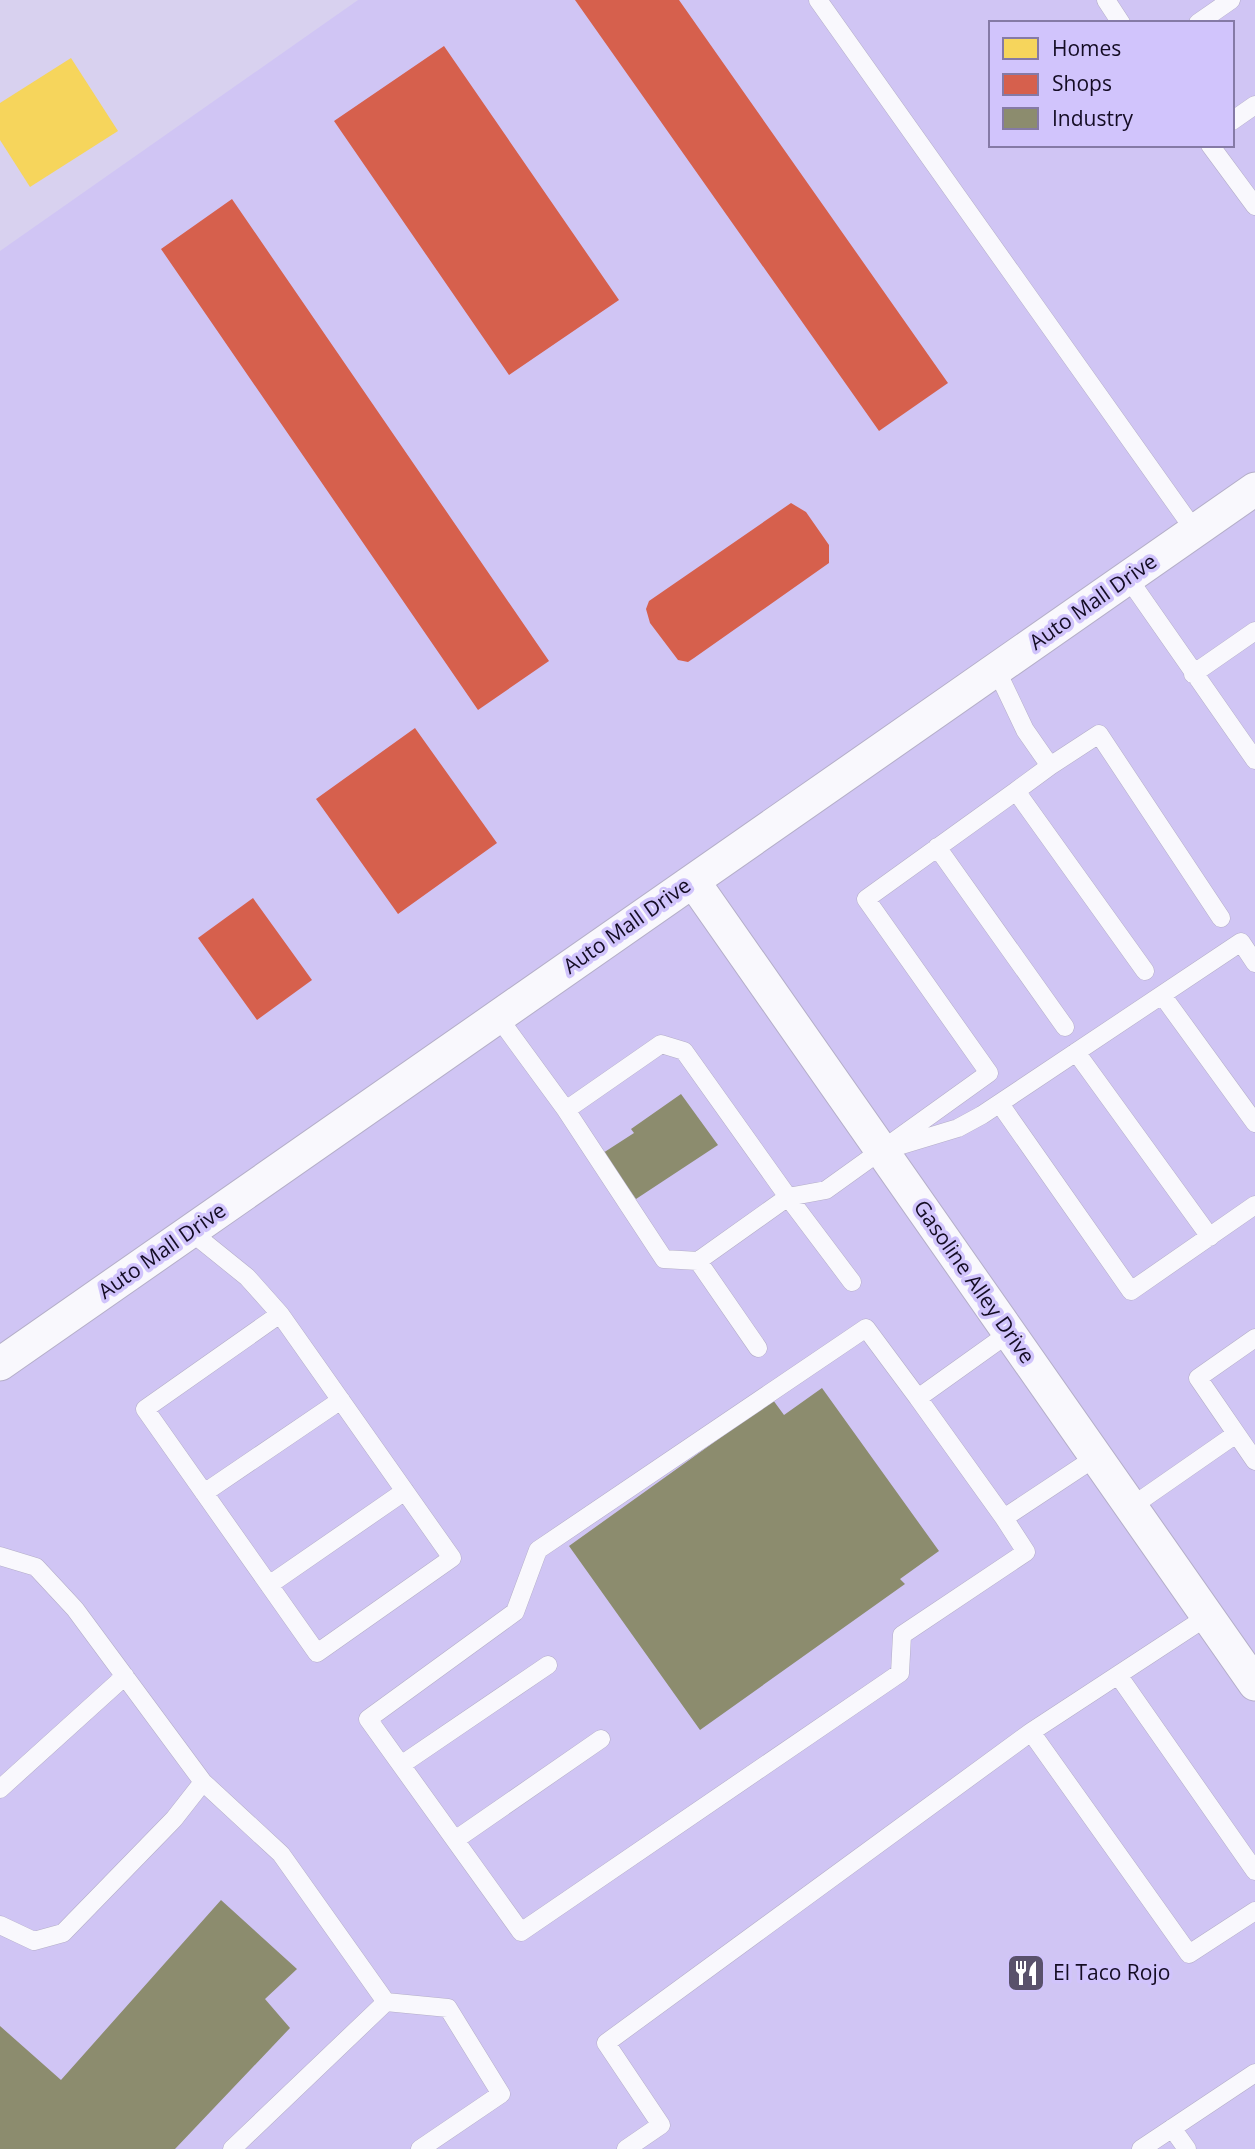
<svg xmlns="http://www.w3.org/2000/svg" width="1255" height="2149" font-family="'Open Sans',sans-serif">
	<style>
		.built { fill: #d0c5f4; fill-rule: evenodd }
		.homes { fill: #f6d55c }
		.shops { fill: #d6604d }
		.industry { fill: #8c8c6e }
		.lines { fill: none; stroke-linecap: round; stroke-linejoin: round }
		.service-casing { stroke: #b4aec8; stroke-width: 19 }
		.minor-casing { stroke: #b4aec8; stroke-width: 35 }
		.service { stroke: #f9f8fd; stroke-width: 18 }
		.minor { stroke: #f9f8fd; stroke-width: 33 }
		.labels { text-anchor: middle; stroke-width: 7; stroke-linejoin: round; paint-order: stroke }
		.street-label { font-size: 21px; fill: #140c24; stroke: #d1c4fc }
		.poi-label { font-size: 21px; fill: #140c24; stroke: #d1c4fc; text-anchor: start }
	</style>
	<rect width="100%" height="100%" fill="#d8d1ef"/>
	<path class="built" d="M358,0H1255V2149H0V251ZM991,23H1232V145H991Z"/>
	<path class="homes" d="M71,58L118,131L30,187L0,140V103Z"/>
	<path class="shops" d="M575,0H679L948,383L879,431Z
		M444,46L619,300L509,375L334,121Z
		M232,199L549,661L478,710L161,249Z
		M791,503L806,512L829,545V563L694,658L688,662L678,660L650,623L646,609L649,601Z
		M415,728L497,843L398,914L316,799Z
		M253,898L312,980L257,1020L198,938Z"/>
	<path class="industry" d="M681,1094L718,1145L636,1199L603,1153L634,1133L631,1129Z
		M822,1388L939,1551L900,1579L905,1584L700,1730L569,1546L773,1400L784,1415Z
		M221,1900L297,1969L265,1999L290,2028L175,2149H0V2026L61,2080Z"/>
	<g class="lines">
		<defs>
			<path id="service" d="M818,0L1195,531
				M1106,0L1121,23
				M1198,23L1231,0
				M1232,121L1255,105
				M1210,145L1255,206
				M1128,578L1255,760
				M996,669L1025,730L1050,766L1099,734L1221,918
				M1193,674L1255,631
				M1050,766L1016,791L1145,971
				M937,847L1065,1027
				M1162,995L1255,1123
				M498,1017L566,1110L661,1044L684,1051L788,1197L826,1190L989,1073L866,899L1016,791
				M1076,1052L1210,1237
				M1000,1104L1131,1291L1255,1205
				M566,1110L664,1259L698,1261L788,1197L852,1282
				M892,1148L958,1128L982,1115L1241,942L1255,963
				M190,1231L247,1277L280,1314L452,1558L317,1653L145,1409L280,1314
				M698,1261L758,1348
				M1009,1333L918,1398L1004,1518L1096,1457
				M1255,1338L1198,1378L1255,1461
				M918,1398L866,1328L538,1550L515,1612L368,1719L521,1932L900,1673L902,1635L1026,1552L1004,1518
				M204,1493L341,1400
				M1131,1507L1236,1434
				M0,1556L36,1567L75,1609L203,1782L174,1819L63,1933L34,1941L0,1925
				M269,1585L405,1491
				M1118,1675L1255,1871
				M1031,1732L1189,1954L1255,1911
				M401,1765L548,1665
				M203,1782L281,1854L386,2002L448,2008L501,2094L420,2149
				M0,1789L125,1676
				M455,1840L601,1739
				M1172,2128L1187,2149
				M232,2149L386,2002
				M626,2149L661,2125L606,2043L1031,1732L1208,1616
				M1141,2149L1255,2073"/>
			<path id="minor" d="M693,881L1255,1684
				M0,1364L1255,489"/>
		</defs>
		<use href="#service" class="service-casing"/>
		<use href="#minor" class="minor-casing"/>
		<use href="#service" class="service"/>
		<use href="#minor" class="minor"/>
	</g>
	<defs>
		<symbol id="restaurant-square" viewBox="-11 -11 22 22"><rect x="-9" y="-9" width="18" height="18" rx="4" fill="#59516b" stroke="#d1c4fc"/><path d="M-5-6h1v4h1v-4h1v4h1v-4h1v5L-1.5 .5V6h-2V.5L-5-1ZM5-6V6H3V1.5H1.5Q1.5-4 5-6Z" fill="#fff"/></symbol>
	</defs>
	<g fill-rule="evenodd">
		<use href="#restaurant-square" x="1004" y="1951" width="44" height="44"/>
	</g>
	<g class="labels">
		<g class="street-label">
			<text transform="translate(1093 602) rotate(-35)" y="7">Auto Mall Drive</text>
			<text transform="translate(627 926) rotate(-35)" y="7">Auto Mall Drive</text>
			<text transform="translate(162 1251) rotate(-35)" y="7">Auto Mall Drive</text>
			<text transform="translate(974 1282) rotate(55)" y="7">Gasoline Alley Drive</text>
		</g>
		<g class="poi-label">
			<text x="1053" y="1980">El Taco Rojo</text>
		</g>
	</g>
	<rect x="989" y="21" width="245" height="126" fill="#d1c4fc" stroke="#857aa6" stroke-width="2"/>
	<rect x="1003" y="38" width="35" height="21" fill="#f6d55c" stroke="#857aa6" stroke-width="2"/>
	<text x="1052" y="56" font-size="21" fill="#140c24">Homes</text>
	<rect x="1003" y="74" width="35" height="21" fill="#d6604d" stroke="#857aa6" stroke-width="2"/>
	<text x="1052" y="91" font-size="21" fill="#140c24">Shops</text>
	<rect x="1003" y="108" width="35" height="21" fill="#8c8c6e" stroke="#857aa6" stroke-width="2"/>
	<text x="1052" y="126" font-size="21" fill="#140c24">Industry</text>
</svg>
